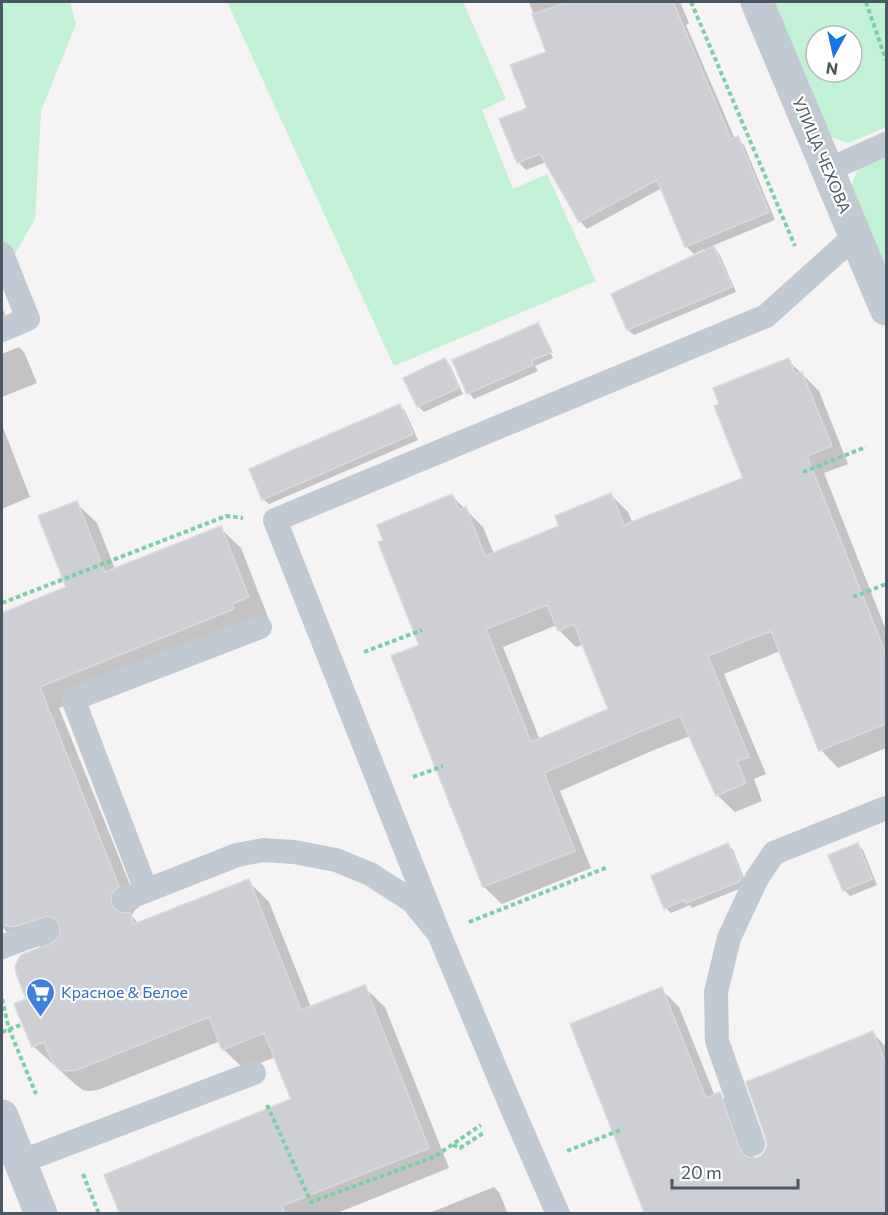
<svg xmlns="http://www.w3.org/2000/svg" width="888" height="1215" font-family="Commissioner,sans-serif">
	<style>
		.green { fill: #c3f1d5; fill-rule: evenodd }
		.shadow { fill: #0003; fill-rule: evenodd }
		.building { fill: #cdcfd5; stroke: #d7d9de; stroke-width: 1.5; fill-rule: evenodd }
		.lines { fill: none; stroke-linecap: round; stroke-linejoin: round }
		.path { stroke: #7ad0a6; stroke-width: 4; stroke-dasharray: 4.5 3; stroke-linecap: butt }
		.service { stroke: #c1cad2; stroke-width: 24 }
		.minor { stroke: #c1cad2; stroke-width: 33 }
		.tertiary { stroke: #c1cad2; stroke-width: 33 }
		.labels { text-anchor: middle; stroke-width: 4.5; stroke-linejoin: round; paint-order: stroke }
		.street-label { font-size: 16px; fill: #4a5661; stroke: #fff }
		.shop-label { font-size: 16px; fill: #366cbe; stroke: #fff; text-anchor: start }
	</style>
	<rect width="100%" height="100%" fill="#f5f3f3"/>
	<path class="green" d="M2,2H70L76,24L41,111L35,219L13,257H2Z
		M227,2H463L506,99L482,110L513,189L547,174L596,281L394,366Z
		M774,2H886V127L848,143L831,137ZM816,36H852V72H816Z
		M886,156V270L851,186L859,167Z"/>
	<path class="shadow" d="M529,2H680L689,23L686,25L735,139L737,138L744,145L775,220L712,246L719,253L736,292L634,335L628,330L613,295L705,252L704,249L694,254L686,246L662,188L587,229L580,221L546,162L526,170L519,163L501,120L529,109L548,53Z
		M2,306L5,315L2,317Z
		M538,324L542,329H539L553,358L535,366L538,371L474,399L469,393L454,361Z
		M19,347L24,352L37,383L2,397V354Z
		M445,360L450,365L463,394L424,412L418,406Z
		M788,360L819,391L848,464L824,473L886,630V748L838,768L821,750L780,651L724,674L766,774L754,779L762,801L735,812L717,795L690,736L654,750L560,791L591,868L502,904L484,887L393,657L421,646L452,496L483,527L494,554L561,526L611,495L628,512L633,524L745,479ZM557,625L559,630L576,647L584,644L610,710L540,740L503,647Z
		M400,405L405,411L418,440L269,504L263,499Z
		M2,425L30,497L2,509Z
		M76,503L97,523L115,569L220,528L241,548L268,617L252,624L254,630L59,708L139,907L134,911L132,916L139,924L248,881L269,902L311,1007L364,987L385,1007L449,1168L335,1214H121L293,1100L276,1057L244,1069L223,1049L220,1041L98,1090L89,1091L83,1090L76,1085L33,1046L28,1000L41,948L40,946L29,949L17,942L2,927V614L68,588Z
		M728,845L733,850L746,883L744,887L692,908L690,905L671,913L666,908Z
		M857,845L863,850L877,885L850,896L844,890Z
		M661,989L679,1007L715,1096L719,1094L738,1112L754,1159L765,1155L873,1033L886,1047V1214H647Z
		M494,1187L499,1192L508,1214H427Z"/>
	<path class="building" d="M569,2H673L731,139L738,136L769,212L685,247L657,180L579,222L540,154L517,163L499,119L527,108L510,65L546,52L532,14Z
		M714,246L732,287L627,330L611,294Z
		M538,323L552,352L531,361L533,365L467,394L452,360Z
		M445,358L459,388L417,407L403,378Z
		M789,358L795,374L802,372L832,446L807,456L886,654V724L819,751L771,631L708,656L749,757L737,761L746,783L716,796L680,716L637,733L544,773L575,851L483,887L391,656L419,645L378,542L383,540L377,525L452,494L459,510L466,507L485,556L559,526L555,516L611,493L624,525L743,478L714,406L719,404L713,388ZM547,605L558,631L574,624L608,709L531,742L486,629Z
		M400,404L413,434L262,500L249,469Z
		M77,501L105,572L221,526L249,597L232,604L234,609L40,687L119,886L114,891L111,896L112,905L116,910L122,913L130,912L134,924L249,879L301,1010L365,985L429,1148L282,1206L285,1214H120L104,1175L291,1099L264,1033L222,1050L209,1017L77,1070L68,1071L61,1070L53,1064L44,1042L32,1047L14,1004L26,999L16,973L15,966L21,955L52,943L57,938L60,932L59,924L55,919L48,916L14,927L2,925V613L66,587L38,516Z
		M728,843L742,877L739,882L686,903L685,900L664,909L651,876Z
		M858,843L872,879L843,891L828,855Z
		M662,987L706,1098L720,1092L740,1149L743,1154L750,1158H757L763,1154L767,1146L766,1139L746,1082L873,1031L886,1065V1214H645L570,1024Z"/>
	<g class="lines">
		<path class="path" d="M691,2L795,246
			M866,2L886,60
			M803,472L866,447
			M853,597L886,584
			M2,603L226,516L243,518
			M364,652L422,630
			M413,777L443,766
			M469,922L608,867
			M2,999L9,1029L36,1094
			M2,1032L23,1024
			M267,1105L311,1202L434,1157L481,1125
			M453,1145L460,1148L485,1132
			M567,1151L623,1129
			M83,1174L99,1214"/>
		<path class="service" d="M828,170L886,144
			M2,254L28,319L2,330
			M146,890L73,699L260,627
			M125,899L237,855L263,850L294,852L336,860L370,874L412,901L439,934L514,1113L558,1214
			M439,934L275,520L766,316L856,235
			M2,947L46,930
			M753,1144L717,1041L716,992L729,938L757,878L774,853L886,808
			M20,1162L254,1073"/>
		<path class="minor" d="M757,2L886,309"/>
		<path class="tertiary" d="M2,1116L41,1214"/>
	</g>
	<defs>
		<symbol id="supermarket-pin" viewBox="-11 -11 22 30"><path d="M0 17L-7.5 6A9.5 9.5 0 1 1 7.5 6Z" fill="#3f7fe0" stroke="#fff"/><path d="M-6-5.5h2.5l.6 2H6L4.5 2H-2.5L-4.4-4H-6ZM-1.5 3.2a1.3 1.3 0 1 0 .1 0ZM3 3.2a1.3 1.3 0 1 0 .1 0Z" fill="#fff"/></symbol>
	</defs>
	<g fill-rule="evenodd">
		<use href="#supermarket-pin" x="24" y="976" width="33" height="45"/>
	</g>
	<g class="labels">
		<g class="street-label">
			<text transform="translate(822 155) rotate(67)" y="6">УЛИЦА ЧЕХОВА</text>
		</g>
		<g class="shop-label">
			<text x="61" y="998">Красное &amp; Белое</text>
		</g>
	</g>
	<rect width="888" height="1215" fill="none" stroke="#4a5661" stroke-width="6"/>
	<g transform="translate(834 54) rotate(188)"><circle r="28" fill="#ffffff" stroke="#b7bbc0" stroke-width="1.5"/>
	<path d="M0-4.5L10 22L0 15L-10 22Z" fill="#1a73e8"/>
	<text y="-9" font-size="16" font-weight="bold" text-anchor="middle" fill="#4a5661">N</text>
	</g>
	<path d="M672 1179v9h126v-9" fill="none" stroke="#4a5661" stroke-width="3"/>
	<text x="681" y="1179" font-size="18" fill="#4a5661" stroke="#ffffff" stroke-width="4.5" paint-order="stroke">20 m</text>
</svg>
